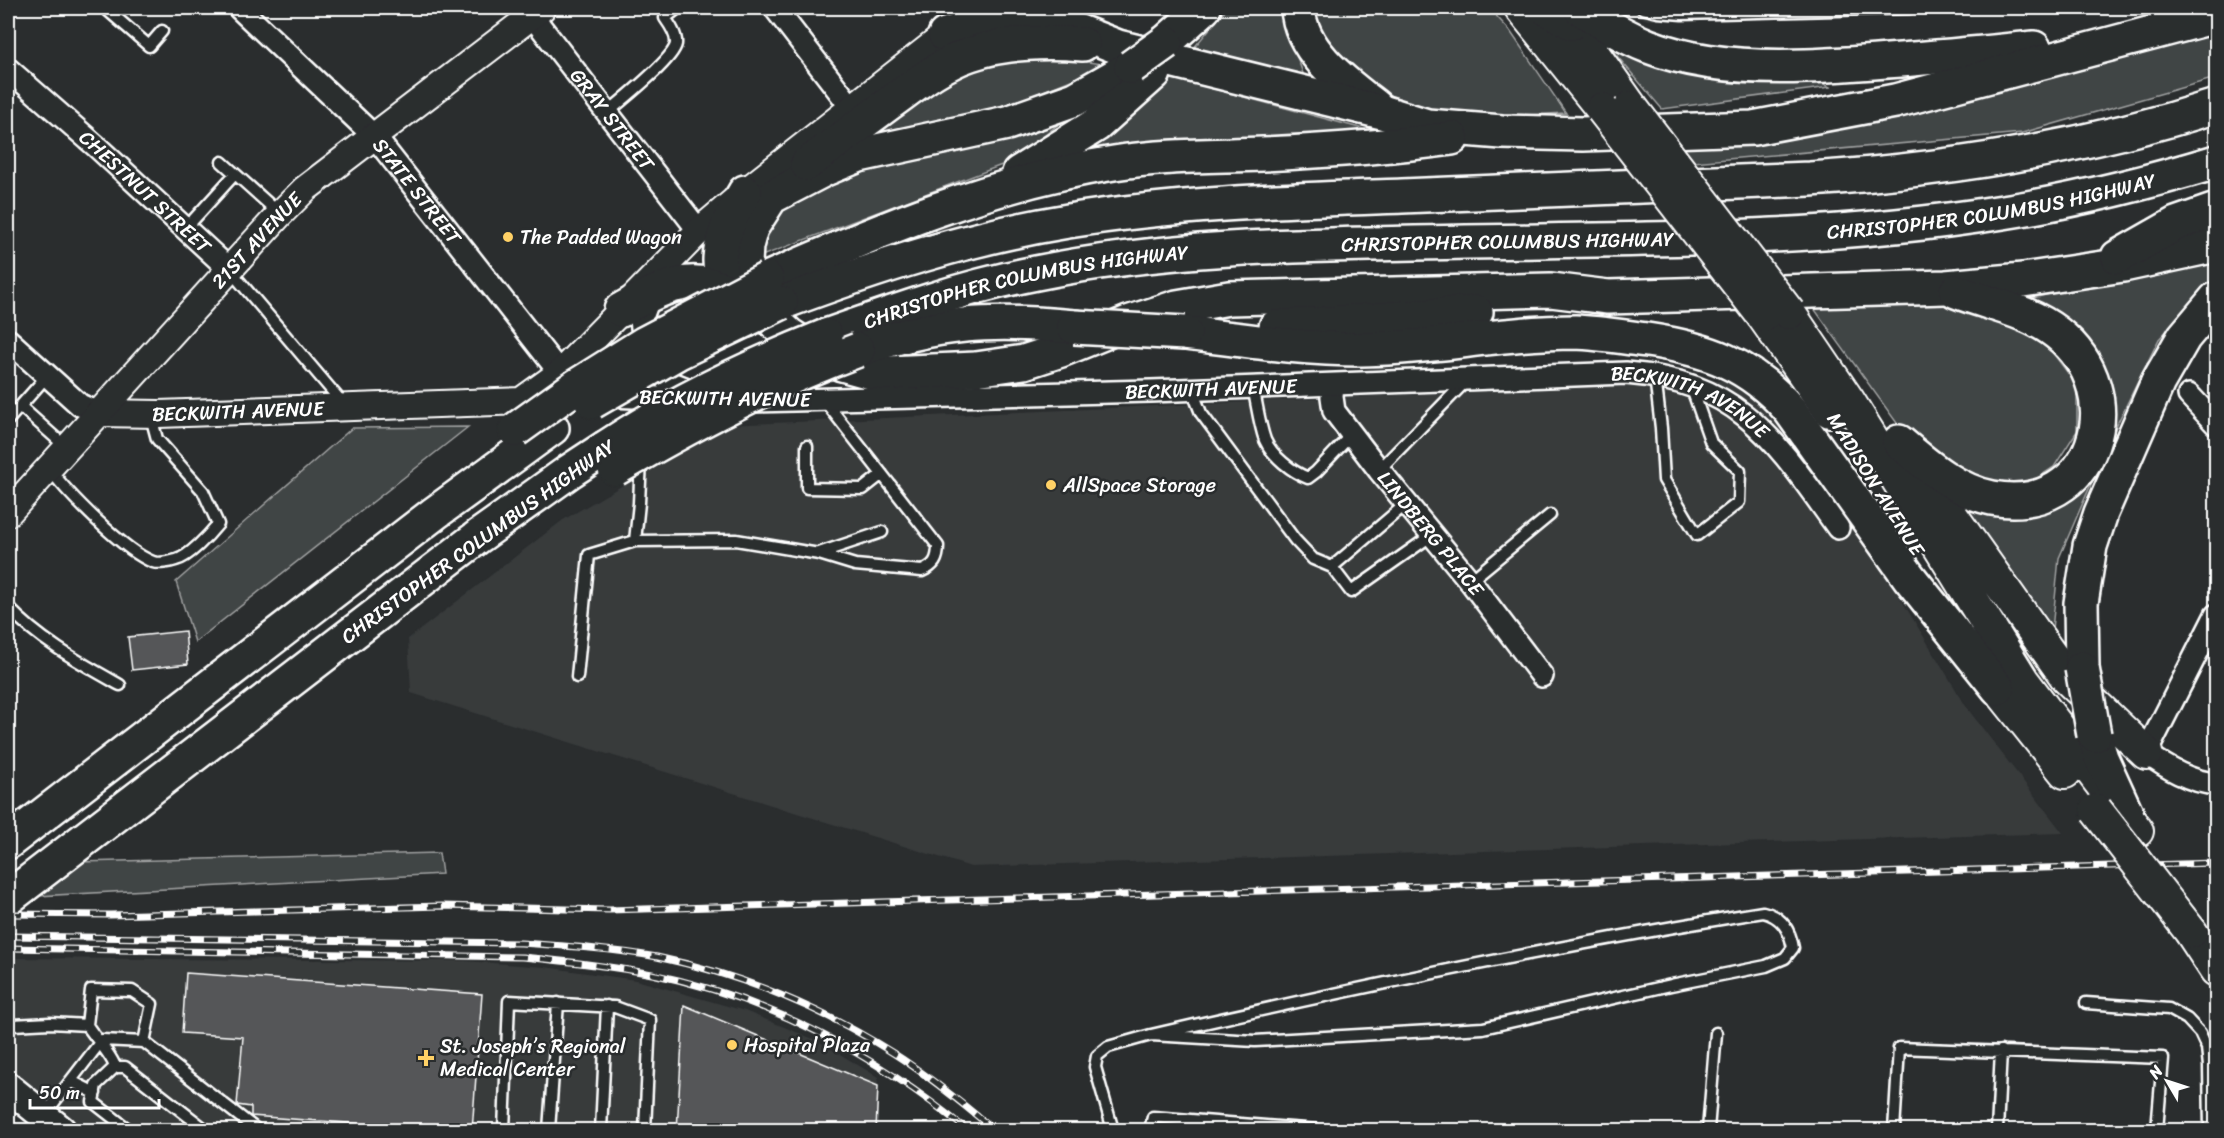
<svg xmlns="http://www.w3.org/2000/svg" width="2224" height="1138" font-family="Sriracha,sans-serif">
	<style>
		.built { fill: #373a3b }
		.green { fill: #414445; stroke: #a0a2a2; stroke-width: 1.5 }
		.building { fill: #555758; stroke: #fff; stroke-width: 1.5 }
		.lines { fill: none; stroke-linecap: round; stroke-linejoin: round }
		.service-casing { stroke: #fff; stroke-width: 15 }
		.minor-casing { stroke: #fff; stroke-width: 26 }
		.tertiary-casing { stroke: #fff; stroke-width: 30 }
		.secondary-casing { stroke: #fff; stroke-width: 33 }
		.primary-casing { stroke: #fff; stroke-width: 36 }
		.motorway-casing { stroke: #fff; stroke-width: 38 }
		.service { stroke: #2a2d2e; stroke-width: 10 }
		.minor { stroke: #2a2d2e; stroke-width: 21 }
		.tertiary { stroke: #2a2d2e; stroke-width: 26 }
		.secondary { stroke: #2a2d2e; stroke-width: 28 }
		.primary { stroke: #2a2d2e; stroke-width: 32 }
		.motorway { stroke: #2a2d2e; stroke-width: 33 }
		.rail-casing { stroke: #fff; stroke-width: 7 }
		.rail { stroke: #2a2d2e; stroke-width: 4.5; stroke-dasharray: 14; stroke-linecap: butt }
		.primary-bridge-casing { stroke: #fff; stroke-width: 36; stroke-linecap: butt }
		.motorway-bridge-casing { stroke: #fff; stroke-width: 38; stroke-linecap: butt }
		.primary-bridge { stroke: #2a2d2e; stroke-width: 32 }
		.motorway-bridge { stroke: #2a2d2e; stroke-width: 33 }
		.poi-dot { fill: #ffd166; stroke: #2a2d2e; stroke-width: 2 }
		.labels { text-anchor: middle; stroke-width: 5; stroke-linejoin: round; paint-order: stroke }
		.street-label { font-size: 20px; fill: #fff; stroke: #2a2d2e }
		.poi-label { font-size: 20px; fill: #fff; stroke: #2a2d2e; text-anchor: start }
	</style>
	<rect width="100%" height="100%" fill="#2a2d2e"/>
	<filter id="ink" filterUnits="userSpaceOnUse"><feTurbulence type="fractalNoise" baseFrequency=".0167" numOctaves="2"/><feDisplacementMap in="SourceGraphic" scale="12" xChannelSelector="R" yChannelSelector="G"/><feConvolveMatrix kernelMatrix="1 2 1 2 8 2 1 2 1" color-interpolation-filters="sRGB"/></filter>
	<g filter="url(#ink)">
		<path class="built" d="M1615,8H2024L2021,10L1648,20Z
			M1760,379L1796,426L1967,708L2063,833L971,867L411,693L408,639L563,520L726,425Z
			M8,958L466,961L545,967L636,980L745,1011L818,1041L878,1077L876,1130H79L8,1074Z"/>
		<path class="green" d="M1227,8H1279L1304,76L1192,50Z
			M1306,8H1489L1510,31L1566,113L1465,118L1385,102L1348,75Z
			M2216,30V78L2022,133L1693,162L1677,140Z
			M1606,43L1819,81L1830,87L1662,109Z
			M1023,52L1108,65L1019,101L840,148L965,61Z
			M1162,75L1367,130L1061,155Z
			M1085,102L1015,160L751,260L773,204L853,167Z
			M2216,257V280L2210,284L2159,339L2118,422L2059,558L2051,640L1946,492L2032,507L2107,419L2019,301Z
			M1871,298L1972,307L2043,340L2077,385V431L2054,467L2019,490L1977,486L1907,437L1810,303Z
			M468,427L195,642L176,582L352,428Z
			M439,853L442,874L36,896L79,862Z"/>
		<path class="building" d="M185,631L188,664L132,670L128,637Z
			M186,973L482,994L472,1131H375V1125L251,1116V1107L237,1105L243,1037L182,1033Z
			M684,1005L878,1086L876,1131H677Z"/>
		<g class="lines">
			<defs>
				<path id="service" d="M105,8L149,46L162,31
					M1642,8L1658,12L1682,14L1909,8
					M607,113C621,101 673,60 676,44C677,35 670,25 665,18L678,8
					M222,162L280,214
					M185,229L235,174
					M229,269L345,406
					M1655,376L1661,428L1664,480L1697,535L1739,502L1740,471L1711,443L1691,386
					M1253,387C1257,404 1259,423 1265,440C1272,456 1292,472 1308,478L1316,472L1352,434
					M1192,390L1201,413L1295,540L1313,559L1332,567
					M20,406L67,448
					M8,420L47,376
					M807,446V488L863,489L882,474
					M641,460L639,503L635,541L736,540L819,554L855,565L922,571C934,566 938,560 938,546L824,400
					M49,468C66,492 125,552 153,562C158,564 170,562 176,560C189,557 209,535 218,524L203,491L157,439L150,413
					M1379,470L1467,380
					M1406,504L1332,567L1351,592L1432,535
					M819,553L882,532
					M1470,581L1550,515
					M8,607C40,641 79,662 120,685
					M577,677L589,555L635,541
					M2086,1003L2169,1009L2187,1019L2200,1033L2207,1048L2209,1066L2210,1130
					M13,1025L50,1023L87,1025
					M115,1067C112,1055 94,1037 87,1025L91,990L132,991L152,1004L144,1042
					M71,1081L95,1093
					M45,1114L102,1040L144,1042L257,1130
					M129,1130L93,1102L96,1085L115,1067H125L206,1130
					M504,1130L509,1001L615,1007L650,1020L645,1130
					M549,1130L558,1003
					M601,1130L607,1006
					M1113,1130L1095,1067L1097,1056L1108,1047L1151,1035C1354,988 1558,945 1763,912C1781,916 1790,930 1793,948L1785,958L1766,966L1671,985L1483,1028L1255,1041L1151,1035
					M1150,1130L1153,1117L1318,1130
					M1708,1130L1716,1033
					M1894,1130L1899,1048L2163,1058L2157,1130
					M1997,1130L2001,1051"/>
				<g id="minor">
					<path id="s1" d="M239,8L375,137L560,373L569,386"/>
					<path id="s2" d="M526,8L699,231"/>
					<path d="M775,8L852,108"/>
					<path id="s3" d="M8,69L96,146L229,269"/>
					<path d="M651,293L641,320L646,357L667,381L700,394"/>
					<path d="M8,340L80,405L98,413"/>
					<path id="s4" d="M1333,385L1332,397L1334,411L1379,470L1470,581L1542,676"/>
					<path d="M2189,395L2216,424"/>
					<path d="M608,396L685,399"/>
					<path id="s5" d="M752,401L1151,391L1626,373C1742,382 1776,442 1838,528"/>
					<path d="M2216,615L2146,753C2167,768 2190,782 2216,784"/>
				</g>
				<g id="tertiary">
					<path id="s6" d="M98,413L159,414L521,401L560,373L699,231L745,192L945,35"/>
					<path id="s7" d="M8,513L280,214L305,189L542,8"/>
				</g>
				<path id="secondary" d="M8,1087L61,1130"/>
				<path id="primary" d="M1521,8L1602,109
					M1561,8L1631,107
					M1789,313L1848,400L2023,681L2137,831
					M1763,316L1830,411
					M1908,454L2067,678L2146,753
					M1985,666L1998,688L2065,772
					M2191,932L2216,970"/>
				<g id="motorway">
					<path d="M1298,8C1300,51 1345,83 1376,107"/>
					<path d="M1545,8L1572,23"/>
					<path d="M1580,8C1602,23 1623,36 1648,46C1697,65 1754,68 1806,66C1882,63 1958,55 2034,48"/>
					<path d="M945,35L1002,18L1030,19L1067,27L1118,47L1382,112L1427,126L1502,132L1583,134L1753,128L1895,101L2216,16"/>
					<path d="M1166,42L1204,8"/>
					<path d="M1131,67L1075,99L1007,123L859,155L825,169L771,197L751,228L746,246L745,263L747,277L764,312L789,335L817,353L842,364L871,372L889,373L976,369L1024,362L1061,350L1128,323L1177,307L1229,298L1551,290L1608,297L1946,287L2023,280L2123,265L2216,245"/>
					<path d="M807,164C834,144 861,124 888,104C913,86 940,64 970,54C1005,42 1046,41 1083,44"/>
					<path d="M1019,173L1096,125L1154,73"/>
					<path d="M745,192C717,238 706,277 747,320"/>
					<path d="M2118,257L2176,224L2216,210"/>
					<path d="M767,279C879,230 992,182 1114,163C1163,155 1213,156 1263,154C1326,151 1389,147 1452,138"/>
					<path d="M781,303C875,268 969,237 1068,221C1178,203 1290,200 1402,196C1538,191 1674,185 1810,179C1948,170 2084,148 2216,106"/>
					<path d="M621,310C655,291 688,271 727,291"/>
					<path d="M1276,327L1476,312"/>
					<path d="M1185,333C1243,340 1303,349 1361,349C1433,348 1503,332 1575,332C1599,333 1623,337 1647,340C1707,349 1749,363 1790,410L1909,577L1998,688"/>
					<path id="s8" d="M826,336C896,311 964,287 1036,273C1178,244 1323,245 1466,242C1645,239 1826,241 2003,212C2075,201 2146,183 2216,162"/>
					<path d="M858,350C935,322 993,319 1074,327"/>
					<path d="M1899,442C1926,465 1956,491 1992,498C2095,517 2134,393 2057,333C2028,310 1989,304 1956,291"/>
					<path d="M2082,668L2081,603L2090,546L2101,513L2158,382L2184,337L2216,299"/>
					<path d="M2094,735L2101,758L2127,815"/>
					<path d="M8,842L435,513L552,428"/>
					<path d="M8,898L479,536L570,471L605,448"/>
				</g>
			</defs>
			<use href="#service" class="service-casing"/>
			<use href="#minor" class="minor-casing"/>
			<use href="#tertiary" class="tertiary-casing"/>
			<use href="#secondary" class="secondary-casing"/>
			<use href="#primary" class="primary-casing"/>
			<use href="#motorway" class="motorway-casing"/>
			<use href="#service" class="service"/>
			<use href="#minor" class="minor"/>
			<use href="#tertiary" class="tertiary"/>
			<use href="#secondary" class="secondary"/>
			<use href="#primary" class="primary"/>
			<use href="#motorway" class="motorway"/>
			<defs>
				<path id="rail" d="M8,914L110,915L442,906L609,910L2216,863
					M8,936L521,943C567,946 613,949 657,957C740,974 822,1008 893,1053C929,1076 962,1103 994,1130
					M8,948L522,957C566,961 609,966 652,974C769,998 876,1055 967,1130"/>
			</defs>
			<use href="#rail" class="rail-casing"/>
			<use href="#rail" class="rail"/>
			<defs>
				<path id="primary-bridge" d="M1631,107L1789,313
					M1602,109L1763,316
					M2096,810L2191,932"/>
				<path id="motorway-bridge" d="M1131,67L1166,42
					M1074,327L1185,333
					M592,402L677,353L781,303
					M515,430L578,385L645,343L767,279
					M605,448C674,402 750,366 826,336
					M615,469C695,422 772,382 858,350
					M2082,668L2094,735"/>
			</defs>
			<use href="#primary-bridge" class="primary-bridge-casing"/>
			<use href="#motorway-bridge" class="motorway-bridge-casing"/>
			<use href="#primary-bridge" class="primary-bridge"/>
			<use href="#motorway-bridge" class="motorway-bridge"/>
		</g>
	</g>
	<g class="poi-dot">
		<circle cx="508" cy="237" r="6"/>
		<circle cx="1051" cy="485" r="6"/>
		<circle cx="732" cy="1045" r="6"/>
		<path d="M423 1049h6v6h6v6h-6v6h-6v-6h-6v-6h6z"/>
	</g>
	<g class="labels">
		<g class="street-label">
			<text dy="7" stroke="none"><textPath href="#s2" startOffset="141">GRAY STREET</textPath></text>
			<text dy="7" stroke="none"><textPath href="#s1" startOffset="256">STATE STREET</textPath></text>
			<text dy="7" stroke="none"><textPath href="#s3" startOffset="184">CHESTNUT STREET</textPath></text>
			<text dy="7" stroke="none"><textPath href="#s8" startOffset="1179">CHRISTOPHER COLUMBUS HIGHWAY</textPath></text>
			<text dy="7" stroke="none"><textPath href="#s7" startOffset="369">21ST AVENUE</textPath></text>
			<text dy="7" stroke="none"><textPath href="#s8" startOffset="693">CHRISTOPHER COLUMBUS HIGHWAY</textPath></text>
			<text dy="7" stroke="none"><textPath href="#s8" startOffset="207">CHRISTOPHER COLUMBUS HIGHWAY</textPath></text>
			<text dy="7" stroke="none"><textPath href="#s5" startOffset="459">BECKWITH AVENUE</textPath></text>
			<text transform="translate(725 398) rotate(1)" y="7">BECKWITH AVENUE</text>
			<text dy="7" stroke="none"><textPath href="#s5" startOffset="945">BECKWITH AVENUE</textPath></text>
			<text dy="7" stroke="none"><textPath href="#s6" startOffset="140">BECKWITH AVENUE</textPath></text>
			<text transform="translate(1876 484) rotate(58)" y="7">MADISON AVENUE</text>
			<text dy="7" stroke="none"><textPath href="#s4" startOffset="182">LINDBERG PLACE</textPath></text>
			<text transform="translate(478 541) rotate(-36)" y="7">CHRISTOPHER COLUMBUS HIGHWAY</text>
		</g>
		<g class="poi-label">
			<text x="520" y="244">The Padded Wagon</text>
			<text x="1063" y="492">AllSpace Storage</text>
			<text x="744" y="1052">Hospital Plaza</text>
			<text x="440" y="1053">St. Joseph’s Regional<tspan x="440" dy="23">Medical Center</tspan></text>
		</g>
	</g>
	<rect width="2224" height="1138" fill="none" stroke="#2a2d2e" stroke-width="30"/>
	<rect x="15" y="15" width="2194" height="1108" fill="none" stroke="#fff" stroke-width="2" filter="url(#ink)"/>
	<g transform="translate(2167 1081) rotate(309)" stroke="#2a2d2e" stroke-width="4.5" paint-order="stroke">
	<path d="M0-4.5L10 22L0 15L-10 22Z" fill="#ffffff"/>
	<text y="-9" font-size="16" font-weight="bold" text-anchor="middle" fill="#ffffff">N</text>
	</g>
	<path d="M30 1099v9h129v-9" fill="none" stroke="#ffffff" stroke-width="3"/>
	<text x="39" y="1099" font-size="18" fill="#ffffff" stroke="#2a2d2e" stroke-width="4.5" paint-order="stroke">50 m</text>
</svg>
